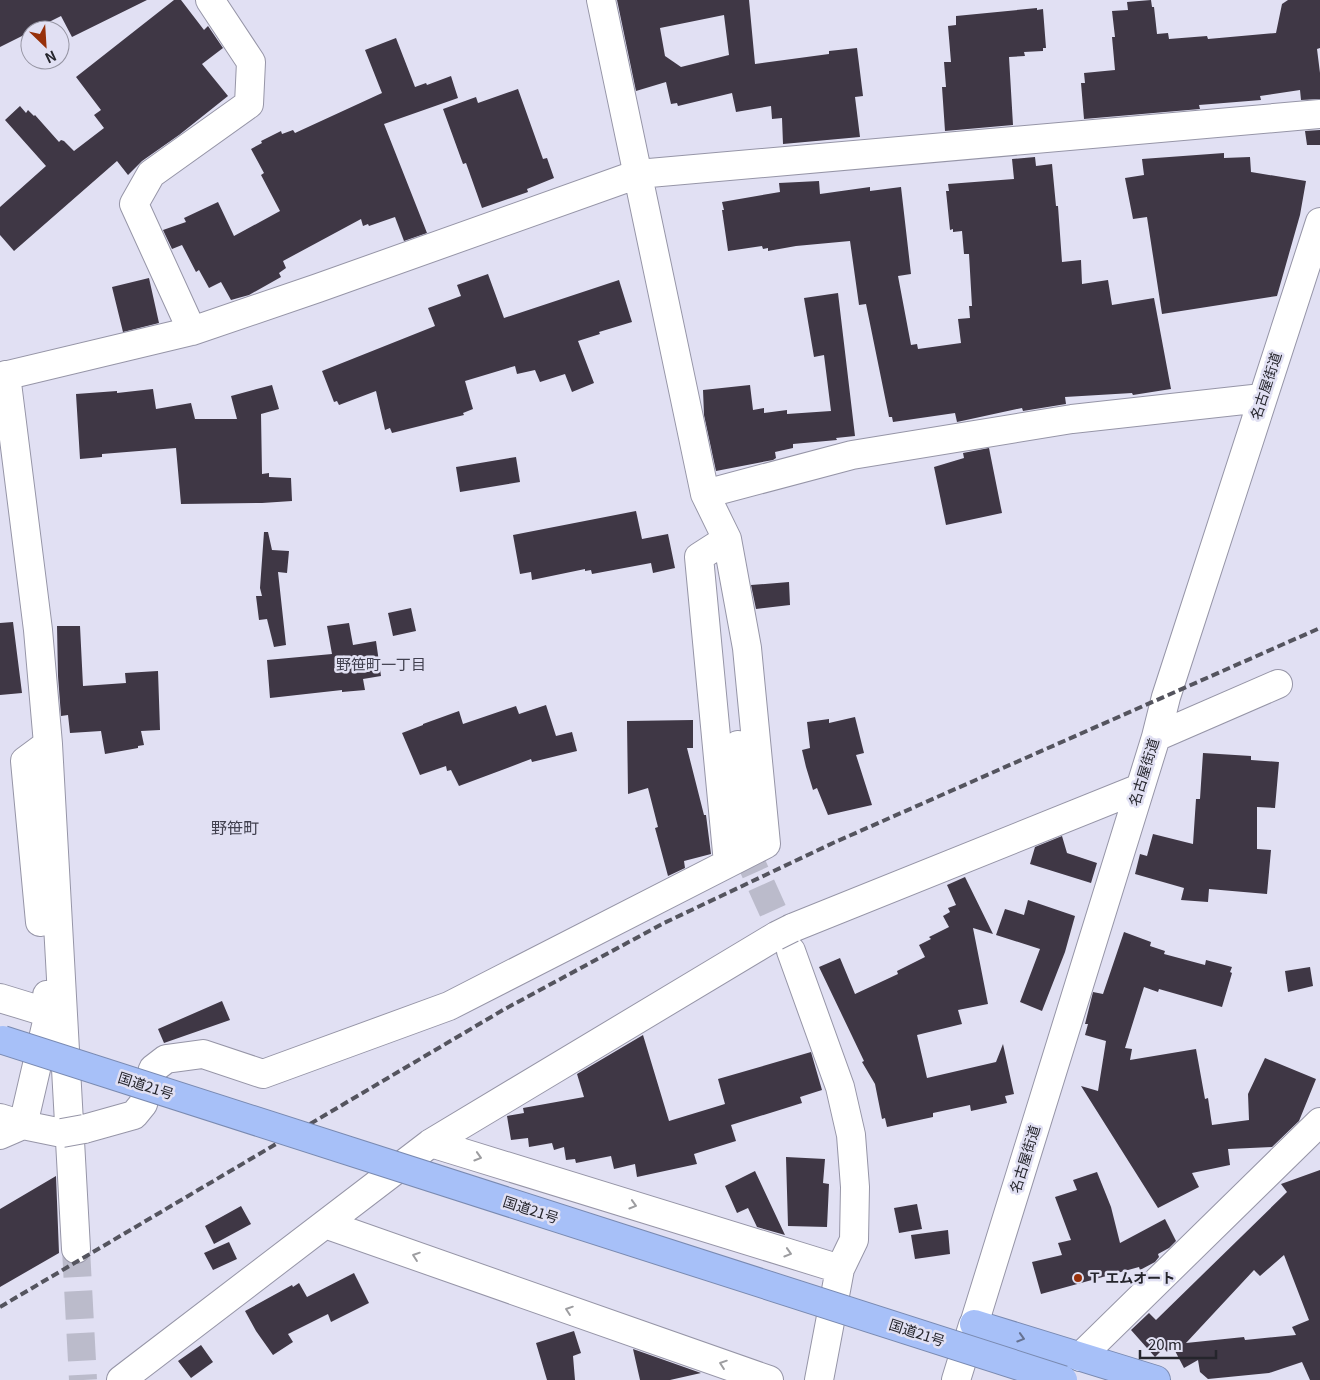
<svg xmlns="http://www.w3.org/2000/svg" width="1320" height="1380" font-family="Georgia,'Noto Sans JP',serif">
	<style>
		.building { fill: #3f3745; fill-rule: evenodd }
		.lines { fill: none; stroke-linecap: round; stroke-linejoin: round }
		.street-tunnel { stroke: #bbbbcb; stroke-width: 28; stroke-dasharray: 28 14; stroke-linecap: butt }
		.street-casing { stroke: #9695a7; stroke-width: 30 }
		.secondary-casing { stroke: #9695a7; stroke-width: 30 }
		.highway-casing { stroke: #7a8ab1; stroke-width: 30 }
		.street { stroke: #fff; stroke-width: 28 }
		.secondary { stroke: #fff; stroke-width: 28 }
		.highway { stroke: #a7c0f8; stroke-width: 28 }
		.rail { stroke: #54545e; stroke-width: 4; stroke-dasharray: 8 4; stroke-linecap: butt }
		.street-bridge-casing { stroke: #9695a7; stroke-width: 30; stroke-linecap: butt }
		.highway-bridge-casing { stroke: #7a8ab1; stroke-width: 30; stroke-linecap: butt }
		.street-bridge { stroke: #fff; stroke-width: 28 }
		.highway-bridge { stroke: #a7c0f8; stroke-width: 28 }
		.oneway { stroke: #9d9da0 }
		.oneway2 { stroke: #667292 }
		.poi-dot { fill: #97300a; stroke: #e1e0f3; stroke-width: 2 }
		.labels { text-anchor: middle; stroke-width: 5; stroke-linejoin: round; paint-order: stroke }
		.street-label { font-size: 14px; fill: #25252c; stroke: #e1e0f3 }
		.poi-label { font-size: 14px; font-weight: bold; fill: #25252c; stroke: #e1e0f3; text-anchor: start }
		.neighbourhood-label { font-size: 15px; fill: #403f4e; stroke: #e1e0f3 }
		.quarter-label { font-size: 16px; fill: #403f4e; stroke: #e1e0f3 }
	</style>
	<rect width="100%" height="100%" fill="#e1e0f3"/>
	<path class="building" d="M0,0H147L72,37L61,16L33,30H30V32L0,47Z
		M174,0H181L204,30L208,26L223,48L202,64L228,96L179,135L142,161L128,175L117,161L14,251L0,235V207L46,166L5,120L20,106L26,113L28,110L34,116L35,115L59,142L61,140L64,141L74,151L104,128L94,115L101,110L76,77Z
		M617,0H749L755,64L829,54V51L857,48L863,96L855,97L860,137L783,144L782,118L772,119L771,106L736,112L732,93L678,106L677,103L671,104L666,82L636,91ZM724,15L729,55L681,67L665,56L660,28Z
		M1151,0L1152,7H1154L1157,34L1168,33L1169,39L1207,36L1208,39L1276,33L1282,4L1288,0H1320V48L1317,49L1320,73V99L1301,100L1300,90L1260,96L1261,100L1199,105L1200,109L1084,119L1081,83H1085L1084,73L1115,70L1112,37H1115L1112,11L1128,10L1127,2Z
		M1037,8V10L1043,9L1046,48H1043V51L1024,52L1025,56L1009,57L1013,125L945,131L942,87H946L944,62H951L948,26L956,25V16Z
		M396,38L415,87L426,83L427,85L451,76L458,98L384,124L427,233L404,241L395,217L369,226L368,224L363,226L361,219L283,261L286,268L279,273L281,277L249,295L231,300L221,282L209,288L199,270L196,272L182,245L172,249L163,230L186,222L184,218L218,202L234,236L280,211L261,175L264,173L251,149L262,143L261,141L281,131L282,134L293,130L295,133L382,93L365,50Z
		M518,89L543,159L547,158L554,178L527,189L528,192L482,208L466,163L463,164L443,109L476,97L478,103Z
		M1320,130V145H1307L1305,131Z
		M1224,153V158L1250,157L1251,172L1306,181L1300,215L1277,296L1162,314L1147,217L1133,219L1125,178L1144,175L1142,159Z
		M1035,157L1036,166L1052,164L1056,206H1058L1062,262L1081,260L1082,284L1108,280L1112,305L1154,298L1171,389L1133,395L1132,393L1065,397L1066,404L1023,411L1022,408L957,422L955,413L893,422L892,417H889L866,304L859,305L850,241L796,246L768,251V248L763,249L762,246L728,251L722,210H724L722,202L780,192L779,183L819,181L820,194L870,187V191L901,187L911,274L898,276L911,345L917,344L918,349L961,343L958,319L970,318L969,306H972L969,254H964L962,231L953,232V229L950,230L946,191H949L948,184L1014,179L1012,159Z
		M488,274L504,318L619,280L632,322L599,332L600,334L578,341L594,383L572,392L565,374L540,382L535,370L517,374L515,366L465,381L473,409L463,413L464,415L392,433L390,428L385,430L376,391L339,405L337,401L334,402L322,371L435,326L428,308L461,296L457,285Z
		M149,278L159,323L123,332L112,287Z
		M838,293L855,436L836,438L837,440L793,444V448L775,452L776,458L773,460L716,471L704,415L703,390L750,385L753,410L764,408V413L787,410V414L831,411L824,355L814,357L804,298Z
		M272,385L279,409L261,414L262,474L269,473V477L291,478L292,501L262,503L181,504L176,448L102,454V457L80,459L76,394L117,391V393L153,389L156,409L191,403L195,419H237L231,396Z
		M989,448L1002,513L946,525L934,467L964,458L963,453Z
		M516,457L520,482L460,492L456,467Z
		M636,511L642,539L668,534L675,568L653,573L651,563L592,574L591,570L585,571V569L532,580L531,572L520,574L513,535Z
		M264,532H268L272,550L289,551L287,573L278,572L286,645L274,647L267,619L259,620L256,596H262L260,588Z
		M789,582L790,605L756,609L751,585Z
		M411,608L416,631L393,636L388,613Z
		M13,622L22,693L0,695V623Z
		M349,623L353,645L376,641L381,676L363,679L365,690L342,692V690L270,698L267,660L332,654L327,626Z
		M57,626H80L83,686L126,683L125,673L158,671L160,730L141,731L144,745L138,746V748L105,754L101,731L70,733L68,715L61,716L58,676Z
		M546,705L556,736L572,732L577,751L532,762L531,759L459,786L451,770L447,771L446,766L420,775L402,733L423,725V724L459,711L463,724L516,706L519,714Z
		M855,717L864,753L856,755L872,805L828,815L817,788L813,790L806,767L802,750L810,748L807,722L829,719V723Z
		M693,720V748H687L704,815H706L711,854L684,861L685,868L668,876L655,828L658,827L648,788L628,794L627,721Z
		M1203,753L1251,756V760L1279,762L1275,808L1257,807V849L1271,850L1267,894L1209,889L1208,902L1181,900L1184,888L1135,874L1140,854L1147,856L1153,834L1193,844L1196,799H1200Z
		M1062,836L1067,853L1097,863L1091,883L1030,864L1035,847Z
		M965,877L993,934L973,928L988,1004L958,1010L962,1024L917,1035L927,1078L996,1062L1003,1044L1014,1094L1005,1096L1007,1103L971,1111L970,1105L933,1113V1117L887,1127L885,1118L882,1119L875,1084L862,1062L864,1061L819,967L840,958L855,994L898,974L897,971L925,957L919,945L931,939L929,937L949,927L943,916L950,912L948,908L956,905L947,885Z
		M1028,900L1075,916L1065,952L1042,1011L1020,1002L1040,949L996,935L1005,909L1024,915Z
		M1124,932L1151,942L1150,946L1165,951L1164,954L1205,965L1206,960L1232,967L1230,972L1232,973L1222,1007L1159,989L1158,992L1144,987L1125,1048L1132,1049L1130,1060L1196,1049L1205,1099L1208,1098L1212,1125L1249,1120L1248,1094L1265,1058L1316,1079L1299,1121L1272,1147L1228,1149L1230,1165L1192,1173L1199,1187L1158,1208L1081,1086L1098,1091L1106,1041L1085,1035L1088,1024H1085L1093,992L1103,994Z
		M1310,967L1313,986L1288,992L1285,971Z
		M222,1001L230,1020L164,1043L158,1029Z
		M643,1035L669,1121L725,1104L718,1079L811,1052L822,1090L800,1097L802,1103L731,1125L736,1141L694,1154L697,1164L637,1177L635,1164L614,1169L611,1156L576,1163L575,1159L566,1160L564,1147L554,1150L552,1143L529,1147L528,1138L511,1140L507,1116L524,1113L523,1108L584,1097L577,1074Z
		M786,1157L825,1159L823,1183L829,1184L827,1227L788,1226Z
		M1320,1170V1380H1310L1302,1362L1269,1373L1208,1379L1200,1372L1198,1360L1184,1368L1173,1347L1167,1352L1164,1348L1155,1357L1131,1330L1149,1313L1156,1320L1287,1192L1281,1184ZM1284,1255L1309,1320L1292,1327L1296,1335L1245,1340L1244,1337L1186,1343L1254,1270L1260,1276Z
		M755,1171L785,1235L757,1227L748,1208L737,1213L725,1186Z
		M1097,1172L1111,1207L1120,1243L1165,1219L1176,1241L1169,1248L1158,1254L1159,1257L1155,1262L1140,1270L1139,1267L1041,1294L1032,1262L1062,1255L1058,1243L1071,1240L1055,1197L1077,1190L1073,1180Z
		M56,1176L59,1253L0,1287V1209Z
		M917,1204L922,1229L899,1233L894,1208Z
		M241,1206L251,1224L214,1244L205,1226Z
		M948,1230L950,1254L915,1259L911,1235Z
		M229,1242L237,1259L213,1270L204,1253Z
		M354,1273L369,1303L331,1322L328,1314L288,1334L293,1342L273,1355L256,1331L245,1311L292,1285L293,1287L299,1283L307,1297Z
		M574,1331L581,1353L573,1356L575,1380H547L536,1343Z
		M201,1345L213,1362L191,1378L178,1361Z
		M633,1349L701,1373L670,1380H640Z"/>
	<g class="lines">
		<path class="street-tunnel" d="M744,847L791,951
			M76,1249L83,1380"/>
		<defs>
			<path id="street" d="M192,331L134,204L151,174L249,104L251,62L210,0
				M6,375L38,630L48,744L76,1249
				M0,377L192,331L318,288L638,174L1320,114
				M705,494L852,455L1072,419L1262,398
				M727,539L699,557L728,863
				M1156,737L1278,684
				M738,745L743,835
				M40,922L25,761L48,744
				M792,928L1140,788
				M791,951L840,1087L851,1135L855,1187L854,1240L840,1269L819,1380
				M23,1125L49,1013L47,995
				M84,1129L134,1115L143,1104L153,1069L166,1059L203,1054L263,1074L449,1006L766,844L747,648L727,539L705,494L601,0
				M0,1135L23,1125L62,1133
				M431,1143L840,1269
				M325,1224L769,1380
				M974,1324L1156,737L1166,697L1320,222
				M1080,1357L1320,1122
				M121,1380L431,1143L776,936"/>
			<path id="secondary" d="M0,998L49,1013
				M0,1118L23,1125
				M956,1380L973,1325"/>
			<path id="highway" d="M974,1324L1156,1380"/>
		</defs>
		<use href="#street" class="street-casing"/>
		<use href="#secondary" class="secondary-casing"/>
		<use href="#highway" class="highway-casing"/>
		<use href="#street" class="street"/>
		<use href="#secondary" class="secondary"/>
		<use href="#highway" class="highway"/>
		<path class="rail" d="M0,1307L503,1010L664,923L833,843L1320,628"/>
		<defs>
			<path id="street-bridge" d="M776,936L792,928
				M62,1133L84,1129"/>
			<path id="highway-bridge" d="M3,1040L1063,1380"/>
		</defs>
		<use href="#street-bridge" class="street-bridge-casing"/>
		<use href="#highway-bridge" class="highway-bridge-casing"/>
		<use href="#street-bridge" class="street-bridge"/>
		<use href="#highway-bridge" class="highway-bridge"/>
	</g>
	<defs><path id="oneway-chevron" d="M-2-3.5L2.5 0L-2 3.5" fill="none" stroke-width="1.6" stroke-linecap="round" stroke-linejoin="round" transform="scale(1.25)"/></defs>
	<g class="oneway">
		<use href="#oneway-chevron" transform="translate(478 1157) rotate(17)"/>
		<use href="#oneway-chevron" transform="translate(633 1205) rotate(17)"/>
		<use href="#oneway-chevron" transform="translate(788 1253) rotate(17)"/>
		<use href="#oneway-chevron" transform="translate(416 1256) rotate(-161)"/>
		<use href="#oneway-chevron" transform="translate(569 1310) rotate(-161)"/>
		<use href="#oneway-chevron" transform="translate(723 1364) rotate(-161)"/>
	</g>
	<use class="oneway2" href="#oneway-chevron" transform="translate(1021 1338) rotate(17)"/>
	<circle class="poi-dot" cx="1078" cy="1278" r="5"/>
	<g class="labels">
		<g class="street-label">
			<text transform="translate(1266 386) rotate(-72)" y="5">名古屋街道</text>
			<text transform="translate(1144 772) rotate(-73)" y="5">名古屋街道</text>
			<text transform="translate(146 1086) rotate(18)" y="5">国道21号</text>
			<text transform="translate(1025 1159) rotate(-73)" y="5">名古屋街道</text>
			<text transform="translate(531 1210) rotate(18)" y="5">国道21号</text>
			<text transform="translate(917 1333) rotate(18)" y="5">国道21号</text>
		</g>
		<g class="poi-label">
			<text x="1088" y="1283">Ｔ エムオート</text>
		</g>
		<g class="neighbourhood-label">
			<text x="381" y="670">野笹町一丁目</text>
		</g>
		<g class="quarter-label">
			<text x="235" y="834">野笹町</text>
		</g>
	</g>
	<g transform="translate(45 45) rotate(155)"><circle r="24" fill="#e1e0f3" stroke="#9695a3"/>
	<path d="M0-4L9 19L0 12L-9 19Z" fill="#97300a"/>
	<text y="-8" font-size="14" font-weight="bold" text-anchor="middle" fill="#25252c">N</text>
	</g>
	<path d="M1140 1350v8h76v-8" fill="none" stroke="#25252c" stroke-width="2.5"/>
	<text x="1148" y="1350" font-size="15" fill="#25252c" stroke="#e1e0f3" stroke-width="4" paint-order="stroke">20 m</text>
</svg>
